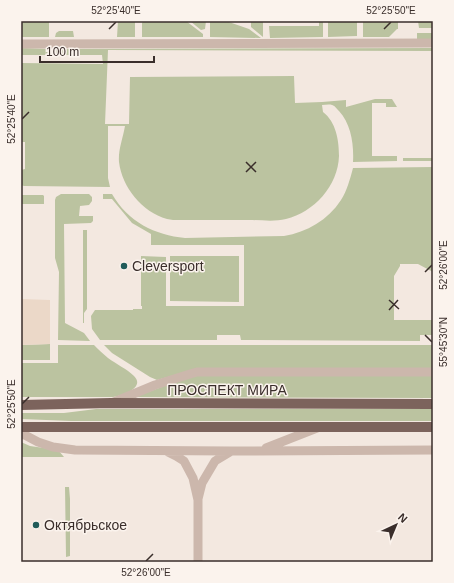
<svg xmlns="http://www.w3.org/2000/svg" width="454" height="583" font-family="Helvetica,sans-serif">
	<style>
		.green { fill: #bbc3a0 }
		.plaza { fill: #ebd8c8 }
		.lines { fill: none; stroke-linecap: round; stroke-linejoin: round }
		.minor { stroke: #ccb7ac; stroke-width: 9 }
		.major { stroke: #7c635c; stroke-width: 10 }
		.ticks { fill: none; stroke: #3a2e2b; stroke-width: 1.5 }
		.poi-dot { fill: #205c5a; stroke: #fbf3ed; stroke-width: 1.5 }
		.labels { text-anchor: middle; stroke-width: 3; stroke-linejoin: round; paint-order: stroke }
		.poi-label { font-size: 14px; fill: #3a2e2b; stroke: #fbf3ed; text-anchor: start }
		.street-label { font-size: 14px; fill: #3a2e2b; stroke: #fbf3ed }
		.neatline { fill: none; stroke: #3a2e2b; stroke-width: 1.5 }
		.ticks-label { font-size: 10px; text-anchor: middle; fill: #3a2e2b }
	</style>
	<rect width="100%" height="100%" fill="#f3e8e0"/>
	<path class="green" d="M21,21H49V37H21Z
		M118,21H135V37H117Z
		M143,21H186L203,34V37H142V23Z
		M190,21H206L205,29L201,30Z
		M210,21H226L249,29L261,38L210,37Z
		M251,21H263V37L251,27Z
		M319,21H323V37L270,38L269,26H319Z
		M328,21H357V36L328,37Z
		M363,21H398V29H397L389,37H363Z
		M402,21H433V28H419L418,21Z
		M59,31H73L74,37H55L56,33Z
		M417,33H433V40H417Z
		M21,48L49,49V52L45,55H21Z
		M433,48V51L108,50L105,124H129L130,77L294,76L295,103L322,102L346,100V107L375,99H392L397,107H386V103H372V156H397V161L353,162C354,144 351,124 339,111C337,109 334,105 332,105C329,104 325,105 322,105L323,112C336,122 339,140 339,156C338,186 314,212 286,219C274,222 261,220 249,220C226,220 202,220 179,220C175,220 171,220 167,219C142,212 122,187 119,162C118,150 123,138 125,126H108V178L110,187L24,186L21,185V170L25,169V142H21V63L103,64L102,55H57L56,54V49Z
		M403,158H433V161H403Z
		M433,167V272L418,264H400V266L394,276V320H433V335H420V341L241,340L240,335H217V340H100L92,329L91,316L95,310H133V309H142V306H141V256L166,257V306H244V245H151V234L132,223L112,199H103V194H112C128,222 155,235 185,238L284,236C307,232 328,220 341,200C347,191 350,179 353,168Z
		M61,194H89L92,197V201L89,205L80,206L79,216H93V221L91,223L64,224L65,323L84,333L90,341L58,340L59,272L55,258V200L56,197Z
		M21,195H43L44,196V204H21Z
		M83,230H87V309L84,313V323H83Z
		M170,256H239V302L170,301Z
		M50,344V360H21V345Z
		M58,345H94C98,349 103,354 108,358C116,364 127,369 134,376C146,388 121,396 113,397H21V363H58Z
		M104,345H433V368L196,369L157,380L150,377L112,353Z
		M433,375V398L135,397L191,376Z
		M96,409H433V421H71L21,419V413H64Z
		M21,442L30,446L58,450L64,457H21Z
		M65,487H69L70,499V556L66,557Z"/>
	<path class="plaza" d="M21,299L50,300V344L21,345V330H22V316H21Z"/>
	<g class="lines">
		<path class="minor" d="M21,44L433,43
			M114,402L155,385L190,374L197,372H433
			M21,433L38,442L53,447L75,450L231,451L433,450
			M266,448L317,428
			M168,452L176,456L184,461L193,478L198,500V562
			M198,499L202,483L215,461L230,452"/>
		<path class="major" d="M21,405L111,403L433,404
			M21,427H433"/>
	</g>
	<path class="ticks" d="M109,29L116,22M384,29L391,22M22,119L29,112M246,162L256,172M246,172L256,162M425,272L432,265M389,300L399,309M389,310L398,300M425,335L432,342M22,404L29,397M146,561L153,554"/>
	<g class="poi-dot">
		<circle cx="124" cy="266" r="4"/>
		<circle cx="36" cy="525" r="4"/>
	</g>
	<g class="labels">
		<g class="poi-label">
			<text x="132" y="271">Cleversport</text>
			<text x="44" y="530">Октябрьское</text>
		</g>
		<g class="street-label">
			<text x="227" y="395">ПРОСПЕКТ МИРА</text>
		</g>
	</g>
	<rect width="454" height="583" fill="none" stroke="#fbf3ed" stroke-width="44"/>
	<g transform="translate(396 525) rotate(44)" stroke="#fbf3ed" stroke-width="3" paint-order="stroke">
	<path d="M0-3L7 15L0 10L-7 15Z" fill="#3a2e2b"/>
	<text y="-6" font-size="11" font-weight="bold" text-anchor="middle" fill="#3a2e2b">N</text>
	</g>
	<path d="M40 56v6h114v-6" fill="none" stroke="#3a2e2b" stroke-width="2"/>
	<text x="46" y="56" font-size="12" fill="#3a2e2b" stroke="#fbf3ed" stroke-width="3" paint-order="stroke">100 m</text>
	<rect x="22" y="22" width="410" height="539" class="neatline"/>
	<g class="ticks-label">
		<text x="116" y="14">52°25'40"E</text>
		<text x="391" y="14">52°25'50"E</text>
		<text transform="translate(11 119) rotate(-90)" y="4">52°25'40"E</text>
		<text transform="translate(443 265) rotate(-90)" y="4">52°26'00"E</text>
		<text transform="translate(443 342) rotate(-90)" y="4">55°45'30"N</text>
		<text transform="translate(11 404) rotate(-90)" y="4">52°25'50"E</text>
		<text x="146" y="576">52°26'00"E</text>
	</g>
</svg>
